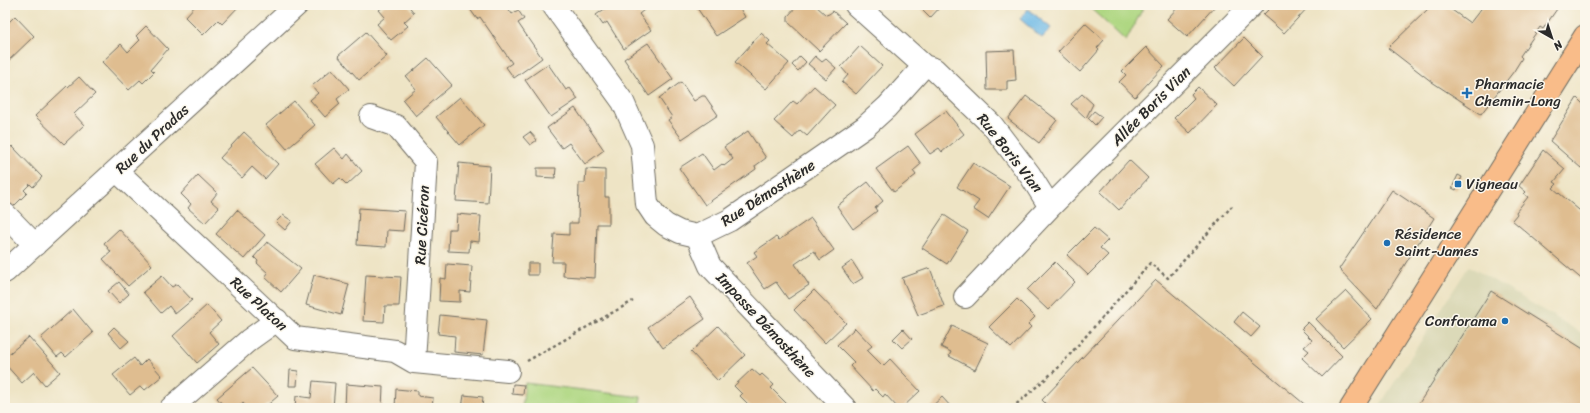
<svg xmlns="http://www.w3.org/2000/svg" width="1590" height="413" font-family="Sriracha,sans-serif">
	<style>
		.built { fill: #dbd9b8 }
		.green { fill: #afd782; stroke: #6d8156 }
		.water { fill: #6db9e6; stroke: #4c7288 }
		.building { fill: #dfbd90 }
		.lines { fill: none; stroke-linecap: round; stroke-linejoin: round }
		.minor-casing { stroke: #6f6c61; stroke-width: 24 }
		.major-casing { stroke: #6f6c61; stroke-width: 24 }
		.path { stroke: #6f6c61; stroke-width: 2.5; stroke-dasharray: 3 3; stroke-linecap: butt }
		.minor { stroke: #fff; stroke-width: 22 }
		.major { stroke: #f9bc89; stroke-width: 22 }
		.poi-dot { fill: #1f6fb2; stroke: #fbf7ec; stroke-width: 1.5 }
		.labels { text-anchor: middle; stroke-width: 3; stroke-linejoin: round; paint-order: stroke }
		.poi-label { font-size: 15px; fill: #2b2b2b; stroke: #fbf7ec; text-anchor: start }
		.street-label { font-size: 15px; fill: #2b2b2b; stroke: #fbf7ec }
	</style>
	<rect width="100%" height="100%" fill="#fbf7ec"/>
	<filter id="ink" filterUnits="userSpaceOnUse"><feTurbulence type="fractalNoise" baseFrequency=".025" numOctaves="2"/><feDisplacementMap in="SourceGraphic" scale="8" xChannelSelector="R" yChannelSelector="G"/><feConvolveMatrix kernelMatrix="1 2 1 2 8 2 1 2 1" color-interpolation-filters="sRGB"/></filter>
	<filter id="wash" filterUnits="userSpaceOnUse"><feTurbulence type="fractalNoise" baseFrequency=".012" numOctaves="4" result="noise"/><feDisplacementMap in="SourceGraphic" scale="16" xChannelSelector="R" yChannelSelector="G"/><feGaussianBlur stdDeviation="0.9" result="paint"/><feColorMatrix in="noise" values="0 0 0 0 0 0 0 0 0 0 0 0 0 0 0 0 0 1.4 0 .05"/><feComposite in="paint" operator="in"/></filter>
	<g filter="url(#wash)">
		<rect width="100%" height="100%" fill="#eee4c5"/>
		<path class="built" d="M1469,266L1585,335V408H1378Z"/>
		<path class="green" d="M1087,5H1140L1143,8L1126,41Z
			M525,383L641,397L639,408H522Z"/>
		<path class="water" d="M1028,9L1051,28L1042,38L1020,19Z"/>
		<g id="blocks">
			<path class="building" d="M196,5H240L222,24L218,20L203,35L185,17Z
				M385,5H408L414,13L404,22L408,26L391,40L377,24L385,17L379,10Z
				M467,5H506L512,14L518,10L524,19L518,23L542,58L514,78L506,67L512,63L480,17L477,19Z
				M610,5H640L644,10L639,14L651,30L624,49L607,22L603,25L596,15Z
				M695,5H738L745,17L716,36Z
				M798,5H815L826,15L829,14L833,11L846,23L819,51L788,22V16Z
				M917,5H942L930,18Z
				M1180,5H1216L1187,37L1167,19Z
				M1273,5H1310L1284,33L1263,15Z
				M1432,5H1445L1470,23L1484,5H1557V9L1543,29L1540,27L1520,56L1522,58L1514,71L1481,114L1432,82L1388,48Z
				M15,16L34,36L5,64V26Z
				M1085,23L1104,40L1097,48L1099,50L1080,72L1058,52Z
				M146,26L168,49L151,69L154,72L143,83L140,80L129,90L102,62L121,44L128,52L140,40L136,36Z
				M366,32L387,56L359,80L338,56Z
				M761,33L770,41L767,44L789,63L766,89L735,62Z
				M1244,38L1262,56L1234,86L1215,68Z
				M648,43L673,79L649,96L624,59Z
				M860,46L882,66L856,94L842,82L848,75L841,67Z
				M1146,47L1164,66L1135,97L1119,82L1126,75L1122,71Z
				M1014,50L1016,80L1007,81V90H987L986,51Z
				M800,56L806,62L798,71L792,65Z
				M815,56L822,62L826,59L836,68L826,79L808,64Z
				M428,58L452,85L416,116L403,100L416,89L406,77Z
				M548,64L566,90L570,88L578,99L551,117L525,80Z
				M332,69L349,89L337,99L340,104L325,117L310,100L318,93L312,86Z
				M79,77L95,94L74,114L84,125L64,144L35,116L67,86L68,87Z
				M681,82L694,101L702,96H705L718,115L682,139L668,120L672,117L659,98Z
				M814,86L835,105L807,136L800,130L793,138L774,121L793,101L797,104Z
				M1198,87L1217,105L1190,133L1174,118L1194,98L1191,94Z
				M1082,94L1093,104L1086,118L1071,104Z
				M1026,96L1057,120L1039,143L1008,119Z
				M460,97L484,125L460,145L436,117Z
				M1577,98L1584,105L1585,103V164L1581,168L1550,141Z
				M294,101L315,125L287,149L266,125Z
				M575,108L604,150L585,164L569,143L562,148L547,128Z
				M946,111L964,134L942,152L939,148L930,154L915,134Z
				M1094,111L1102,117L1095,125L1088,118Z
				M748,131L766,158L755,166L756,169L705,205L679,168L702,153L714,170L722,164L724,166L733,159L724,147Z
				M244,132L278,164L265,179L252,167L242,178L220,158Z
				M530,132L537,140L530,145L523,137Z
				M12,146L42,177L33,187L30,184L24,190L27,193L12,208L5,201V153Z
				M908,146L921,164L913,171L916,175L894,192L876,169Z
				M334,148L344,159L348,154L362,171L347,185L340,178L333,184L315,164Z
				M1543,150L1565,169L1554,182L1557,184L1553,188L1585,215V282L1512,220L1517,214L1516,212L1528,197L1524,194L1526,192L1519,186Z
				M1129,160L1148,178L1119,210L1100,192Z
				M459,163L490,166L488,203L456,201Z
				M973,163L1010,186L988,219L973,209L979,201L957,187Z
				M537,168H556L555,178L537,177Z
				M586,169L605,170V197H609V224H597L595,278L563,276L564,262H552L554,234L569,235V223H578L579,183H585Z
				M198,175L217,193L211,201L219,208L205,223L188,208L191,204L181,194Z
				M1458,175L1462,177L1456,190L1452,188Z
				M868,182L883,201L875,208L877,211L853,229L837,206Z
				M1392,190L1434,218L1377,309L1339,269Z
				M359,208L405,211L403,231L387,230L386,247L357,245Z
				M237,210L265,235L244,259L216,234Z
				M457,214L481,216L479,242L470,241L469,252L448,251L449,229H456Z
				M283,215L292,221L285,230L276,222Z
				M944,215L968,231L947,264L922,248Z
				M811,218L834,250L820,260L814,251L795,264L809,285L788,299L776,282L765,289L747,263L757,256L754,252L776,237L779,240Z
				M1094,228L1108,240L1100,248L1108,255L1088,275L1067,255Z
				M119,229L152,265L128,286L103,259L111,252L104,243Z
				M267,242L301,269L281,292L265,277L268,273L257,263L258,261L254,257Z
				M852,261L863,278L853,284L842,268Z
				M1055,262L1075,282L1048,310L1027,290Z
				M528,263H538V275H528Z
				M447,264L472,266L470,292L460,291V302L439,301L440,278L446,279Z
				M930,268L944,306L918,315L902,278Z
				M314,275L349,284L341,315L306,305Z
				M366,275L401,277L399,306H385L384,322L363,321Z
				M162,276L172,287L177,284L192,300L175,314L169,306L161,313L143,292Z
				M1156,280L1309,408H1050L1042,400Z
				M119,282L129,294L119,303L108,291Z
				M814,290L846,323L825,343L794,310Z
				M1346,291L1372,319L1343,347L1316,319Z
				M1491,291L1585,350V408H1416Z
				M690,297L705,319L663,348L648,327Z
				M1017,299L1035,317L1028,324L1031,327L1011,348L989,327Z
				M207,305L221,321L209,332L219,344L197,363L173,336Z
				M73,309L93,333L66,357L62,353L57,357L41,338Z
				M1242,312L1260,327L1251,337L1234,322Z
				M440,315L487,320L483,355L454,352L455,336L438,334Z
				M1308,322L1342,356L1322,377L1302,358L1309,351L1304,347L1312,340L1301,329Z
				M718,326L745,355L718,381L691,352Z
				M952,326L988,343L975,370L949,356L951,352L941,347Z
				M114,327L129,341L121,348L108,333Z
				M855,328L872,346L867,350L883,366L890,359L920,391L902,408H898L885,394L883,397L875,389L873,391L850,366L854,362L837,345Z
				M903,329L912,339L902,348L893,339Z
				M29,337L60,372L45,385L34,372L22,383L5,364V357Z
				M134,358L140,366L147,359L162,376L145,390L141,386L130,395L113,375Z
				M252,368L278,396L264,408H248L243,403L237,408H226L217,398Z
				M752,369L760,376L762,374L774,385L771,388L789,406L787,408H752L740,396L742,394L734,386Z
				M290,370L298,371L297,386H289Z
				M313,381L335,383L333,408H295L296,396L311,398Z
				M346,384L383,387L382,408H345Z
				M513,384L524,385L523,395L512,394Z
				M396,389L418,391V396L433,398L432,408H395Z
				M464,395L483,397L482,408H462Z
				M942,397L952,408H930Z"/>
		</g>
	</g>
	<g filter="url(#ink)">
		<use href="#blocks" fill-opacity="0" stroke="#6f6c61" stroke-width="1"/>
		<g class="lines">
			<defs>
				<path id="minor" d="M553,5L623,102L642,145L647,204L655,216L666,225L680,232L697,236L730,220L865,127L887,107L924,66
					M856,5L924,66L934,69L992,125L1030,175L1050,207L965,297
					M371,117L396,126L426,162L414,362
					M117,171L295,338L395,351L414,362L508,371
					M1050,207L1252,5
					M5,214L35,245
					M697,236L710,266L845,408
					M5,272L297,5
					M171,408L249,340L277,320"/>
				<path id="major" d="M1351,408L1585,36"/>
			</defs>
			<use href="#minor" class="minor-casing"/>
			<use href="#major" class="major-casing"/>
			<path class="path" d="M527,361L633,301
				M1012,408L1058,368L1150,263L1168,278L1232,206"/>
			<use href="#minor" class="minor"/>
			<use href="#major" class="major"/>
		</g>
	</g>
	<g class="poi-dot">
		<path d="M1465 87h4v4h4v4h-4v4h-4v-4h-4v-4h4z"/>
		<rect x="1454" y="180" width="8" height="8" rx="2"/>
		<circle cx="1387" cy="243" r="4"/>
		<circle cx="1505" cy="321" r="4"/>
	</g>
	<g class="labels">
		<g class="poi-label">
			<text x="1475" y="89">Pharmacie<tspan x="1475" dy="17">Chemin-Long</tspan></text>
			<text x="1466" y="189">Vigneau</text>
			<text x="1395" y="239">Résidence<tspan x="1395" dy="17">Saint-James</tspan></text>
			<text x="1497" y="326" text-anchor="end">Conforama</text>
		</g>
		<g class="street-label">
			<text transform="translate(1151 106) rotate(-45)" y="5">Allée Boris Vian</text>
			<text transform="translate(152 139) rotate(-43)" y="5">Rue du Pradas</text>
			<text transform="translate(1010 153) rotate(52)" y="5">Rue Boris Vian</text>
			<text transform="translate(768 193) rotate(-33)" y="5">Rue Démosthène</text>
			<text transform="translate(422 225) rotate(-87)" y="5">Rue Cicéron</text>
			<text transform="translate(259 304) rotate(43)" y="5">Rue Platon</text>
			<text transform="translate(766 325) rotate(47)" y="5">Impasse Démosthène</text>
		</g>
	</g>
	<rect width="1590" height="413" fill="none" stroke="#fbf7ec" stroke-width="20"/>
	<g transform="translate(1552 38) rotate(141)" stroke="#fbf7ec" stroke-width="3" paint-order="stroke">
	<path d="M0-3L7 15L0 10L-7 15Z" fill="#2b2b2b"/>
	<text y="-6" font-size="11" font-weight="bold" text-anchor="middle" fill="#2b2b2b">N</text>
	</g>
</svg>
